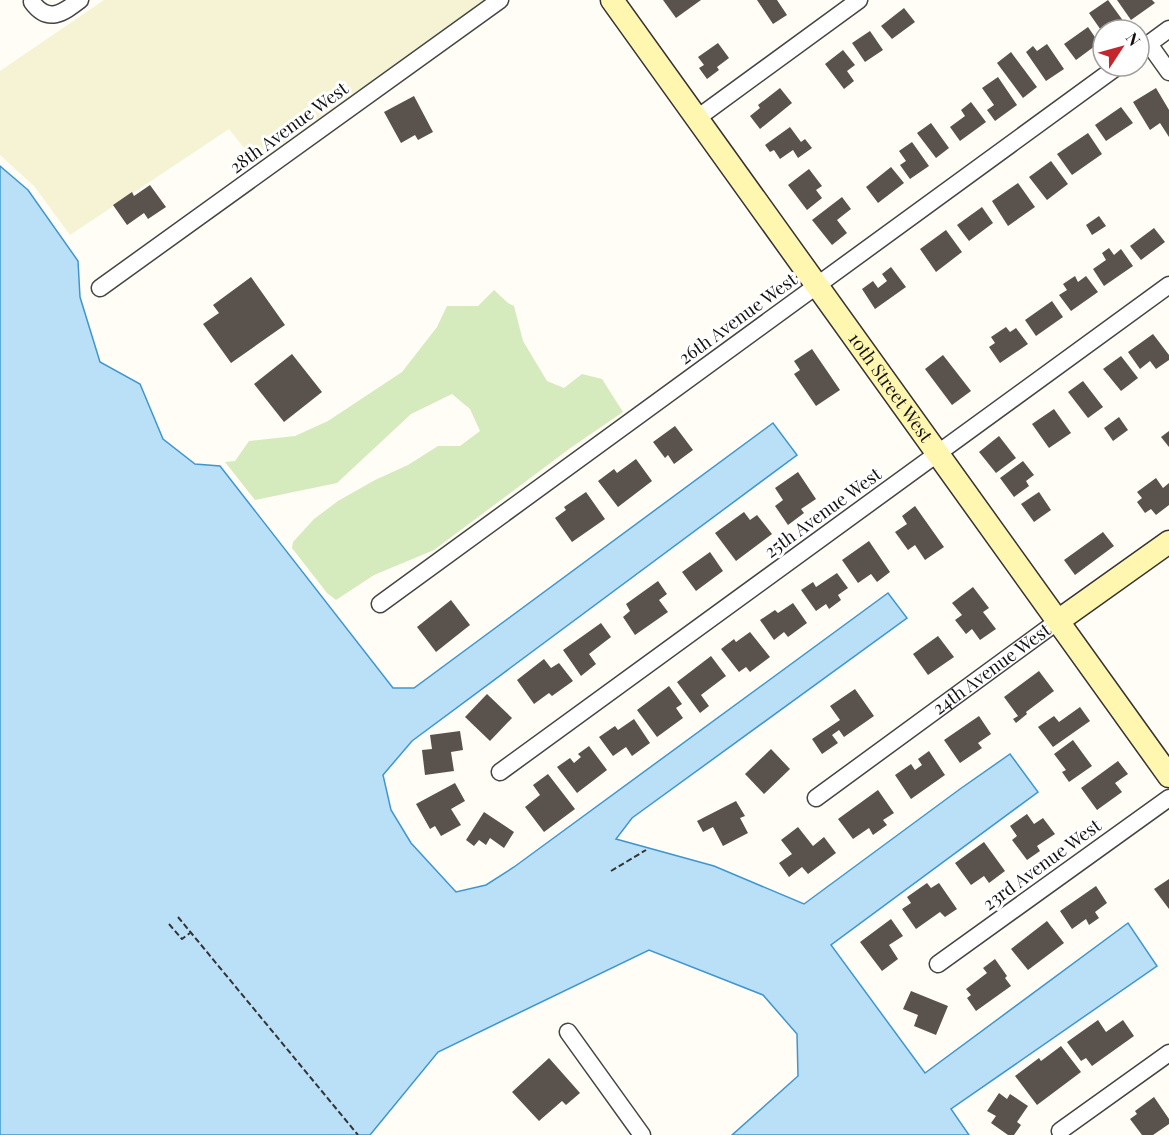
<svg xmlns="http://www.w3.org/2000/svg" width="1169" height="1135" font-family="'Playfair Display',serif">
<rect width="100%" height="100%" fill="#fffdf5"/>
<path fill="#f6f3d4" d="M 104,0 L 488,0 L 258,166 L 229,129 L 70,235 L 34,186 L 0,155 L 0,71 Z"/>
<path fill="#d5ebbd" d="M 494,290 L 508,303 L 514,306 L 523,341 L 547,381 L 564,388 L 582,374 L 602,379 L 623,412 L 569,449 L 434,550 L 374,575 L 336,600 L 327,593 L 292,548 L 293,542 L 314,519 L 338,501 L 375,480 L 408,465 L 438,446 L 460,446 L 480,431 L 470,409 L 452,394 L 411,414 L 337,483 L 255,500 L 225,462 L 235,461 L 249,441 L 295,436 L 328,421 L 402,372 L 437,327 L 447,306 L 478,306 Z"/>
<path fill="#b9e0f7" stroke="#3f96cf" stroke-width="1.5" d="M 0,166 L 28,190 L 78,261 L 80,297 L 100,362 L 140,384 L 163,439 L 195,464 L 220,466 L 393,688 L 414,688 L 773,423 L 797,455 L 412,741 L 383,775 L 391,810 L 411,843 L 456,892 L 486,885 L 514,867 L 888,593 L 907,618 L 632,818 L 616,839 L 714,866 L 804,904 L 960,789 L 1010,754 L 1038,792 L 831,945 L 925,1073 L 1128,923 L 1157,966 L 951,1109 L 969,1135 L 732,1135 L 798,1076 L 797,1034 L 763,995 L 649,950 L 438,1052 L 370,1135 L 0,1135 Z"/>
<g fill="#5a524d">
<path d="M 663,0 L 701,0 L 676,18 Z"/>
<path d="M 757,0 L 777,0 L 787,15 L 773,24 Z"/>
<path d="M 1108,0 L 1124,22 L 1113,30 L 1103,30 L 1103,33 L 1089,13 Z"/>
<path d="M 1117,0 L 1152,0 L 1155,3 L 1131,20 Z"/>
<path d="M 904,8 L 915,22 L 892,39 L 881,26 Z"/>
<path d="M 1088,27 L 1099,43 L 1076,60 L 1064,44 Z"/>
<path d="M 870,31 L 883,50 L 865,62 L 852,43 Z"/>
<path d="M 718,43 L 729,58 L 717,67 L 719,70 L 707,79 L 699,68 L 704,65 L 698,57 Z"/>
<path d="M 1047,44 L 1064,69 L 1046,81 L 1026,52 L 1033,46 L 1037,51 Z"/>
<path d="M 843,50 L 855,65 L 847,71 L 854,81 L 844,89 L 825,64 Z"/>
<path d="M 1011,52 L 1037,87 L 1023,98 L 997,63 Z"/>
<path d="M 998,77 L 1017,105 L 995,121 L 987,110 L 994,105 L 982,88 Z"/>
<path d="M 780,88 L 792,103 L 760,129 L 750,116 L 760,108 L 758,105 Z"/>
<path d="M 1156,88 L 1169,110 L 1169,137 L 1160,123 L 1150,130 L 1133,102 Z"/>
<path d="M 414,96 L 433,132 L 418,140 L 415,135 L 401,143 L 384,112 Z"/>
<path d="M 971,102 L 986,122 L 960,141 L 950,127 L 965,116 L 961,110 Z"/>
<path d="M 1121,107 L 1133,123 L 1106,141 L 1095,125 Z"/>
<path d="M 931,123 L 949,148 L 936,158 L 917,133 Z"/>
<path d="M 790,127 L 801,142 L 805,139 L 812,148 L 798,158 L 793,150 L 780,159 L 774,150 L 770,152 L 765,145 Z"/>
<path d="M 1088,133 L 1102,154 L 1072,175 L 1057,154 Z"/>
<path d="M 912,142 L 929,166 L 910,179 L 900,165 L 906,161 L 899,151 Z"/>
<path d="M 1051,161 L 1068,184 L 1047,200 L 1029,177 Z"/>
<path d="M 891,167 L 904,183 L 878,203 L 866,187 Z"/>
<path d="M 809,169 L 822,186 L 816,190 L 822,198 L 807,210 L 788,185 Z"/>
<path d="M 1018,183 L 1035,207 L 1008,226 L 992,201 Z"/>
<path d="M 150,185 L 166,207 L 148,219 L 144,213 L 127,225 L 113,205 L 132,192 L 134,196 Z"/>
<path d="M 842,197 L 851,209 L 837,220 L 847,233 L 832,245 L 812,220 Z"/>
<path d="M 982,207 L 993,223 L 969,241 L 957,225 Z"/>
<path d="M 1099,216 L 1106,226 L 1092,235 L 1086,225 Z"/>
<path d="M 1154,228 L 1165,242 L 1141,260 L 1130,246 Z"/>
<path d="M 946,230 L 962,252 L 936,272 L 920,249 Z"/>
<path d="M 1109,248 L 1114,255 L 1121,249 L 1133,266 L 1104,286 L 1093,269 L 1106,260 L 1102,253 Z"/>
<path d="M 891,267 L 906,287 L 875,309 L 862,289 L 873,281 L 878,288 L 887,281 L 882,274 Z"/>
<path d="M 1075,276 L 1078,282 L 1086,276 L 1098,292 L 1071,311 L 1059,295 L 1067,290 L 1063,284 Z"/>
<path d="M 251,277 L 285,325 L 231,363 L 203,324 L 219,313 L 213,305 Z"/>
<path d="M 1052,301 L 1063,317 L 1036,336 L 1025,320 Z"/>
<path d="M 1006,327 L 1010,332 L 1016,328 L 1028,344 L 1000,363 L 989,347 L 995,343 L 991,337 Z"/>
<path d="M 1153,334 L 1169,355 L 1169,360 L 1156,369 L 1150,361 L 1140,369 L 1128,352 Z"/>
<path d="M 812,349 L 840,390 L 816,406 L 794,374 L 800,370 L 794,361 Z"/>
<path d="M 292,354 L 322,392 L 284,422 L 254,384 Z"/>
<path d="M 943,355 L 971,391 L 952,405 L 925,369 Z"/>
<path d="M 1121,356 L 1138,378 L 1121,391 L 1103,369 Z"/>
<path d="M 1083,381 L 1103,407 L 1088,418 L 1068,392 Z"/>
<path d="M 1054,409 L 1071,433 L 1049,448 L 1032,424 Z"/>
<path d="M 1119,417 L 1128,430 L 1113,441 L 1104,428 Z"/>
<path d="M 675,426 L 693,450 L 674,464 L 668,455 L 665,458 L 653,442 Z"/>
<path d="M 1169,431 L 1169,447 L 1161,437 Z"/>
<path d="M 999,436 L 1016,458 L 996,473 L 979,452 Z"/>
<path d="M 636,459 L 652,481 L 618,507 L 598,481 L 614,469 L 617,473 Z"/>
<path d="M 1023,461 L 1034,475 L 1026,481 L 1029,486 L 1014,497 L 1000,478 Z"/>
<path d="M 798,472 L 816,499 L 801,509 L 804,513 L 788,525 L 775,506 L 783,500 L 775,488 Z"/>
<path d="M 1156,478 L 1163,488 L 1169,483 L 1169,505 L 1156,515 L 1151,509 L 1145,513 L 1137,502 L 1142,498 L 1137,492 Z"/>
<path d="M 586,492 L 605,519 L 572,542 L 555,518 L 566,510 L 564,507 Z"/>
<path d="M 1039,492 L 1051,510 L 1034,522 L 1021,504 Z"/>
<path d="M 915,506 L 944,547 L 925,560 L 915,545 L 908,550 L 895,532 L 907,524 L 902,516 Z"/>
<path d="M 744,512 L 750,520 L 757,515 L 772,534 L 736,561 L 715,533 Z"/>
<path d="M 1103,532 L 1114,546 L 1075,575 L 1064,560 Z"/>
<path d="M 869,541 L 890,572 L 877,582 L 871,574 L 858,583 L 842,560 Z"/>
<path d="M 710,552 L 723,571 L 696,591 L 682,572 Z"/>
<path d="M 837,573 L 848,588 L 838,595 L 841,600 L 829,609 L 826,604 L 816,611 L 801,590 L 813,582 L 816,587 Z"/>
<path d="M 658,581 L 667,594 L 659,600 L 668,612 L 635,635 L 623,617 L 630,611 L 626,604 Z"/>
<path d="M 973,587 L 989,608 L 983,612 L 996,629 L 980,640 L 972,629 L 966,634 L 955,620 L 962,615 L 952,603 Z"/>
<path d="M 451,600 L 470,625 L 436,652 L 417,627 Z"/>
<path d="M 793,603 L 807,623 L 788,637 L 784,632 L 774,640 L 760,620 L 775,610 L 778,613 Z"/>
<path d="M 601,623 L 611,637 L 589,654 L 596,664 L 581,676 L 563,650 Z"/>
<path d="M 750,632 L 770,657 L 750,672 L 746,667 L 739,672 L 721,649 L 734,639 L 736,642 Z"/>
<path d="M 938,636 L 954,657 L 928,675 L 913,654 Z"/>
<path d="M 711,656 L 726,676 L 701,695 L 709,706 L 700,713 L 677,682 Z"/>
<path d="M 544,659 L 551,668 L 559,663 L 573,681 L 552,696 L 549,693 L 534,704 L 517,680 Z"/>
<path d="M 1039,671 L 1054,691 L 1026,712 L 1027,714 L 1016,723 L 1013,719 L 1018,716 L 1004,697 Z"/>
<path d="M 669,686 L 682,704 L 676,708 L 683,718 L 657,737 L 637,710 Z"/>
<path d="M 855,689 L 874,716 L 844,737 L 839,730 L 832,735 L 838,743 L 822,754 L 812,739 L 840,720 L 830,706 Z"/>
<path d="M 487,694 L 512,718 L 490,741 L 465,717 Z"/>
<path d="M 1080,707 L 1090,721 L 1053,747 L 1038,727 L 1054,716 L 1059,722 Z"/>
<path d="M 979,716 L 991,734 L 978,743 L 982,748 L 960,763 L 944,740 Z"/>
<path d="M 634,719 L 650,743 L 632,756 L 626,747 L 613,756 L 599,737 L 615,726 L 618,730 Z"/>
<path d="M 460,731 L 463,750 L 451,752 L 454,771 L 425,775 L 422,750 L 432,749 L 430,735 Z"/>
<path d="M 1073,740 L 1092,766 L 1069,782 L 1062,772 L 1066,770 L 1054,754 Z"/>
<path d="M 589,746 L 607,770 L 577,793 L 557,767 L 570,758 L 574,763 L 581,757 L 578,754 Z"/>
<path d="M 771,749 L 790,769 L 764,794 L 745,774 Z"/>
<path d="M 929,751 L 945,775 L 911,799 L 895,775 L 911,764 L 915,770 L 922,765 L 918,759 Z"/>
<path d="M 1118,761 L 1128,774 L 1115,783 L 1122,792 L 1097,810 L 1081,788 Z"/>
<path d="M 548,774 L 575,809 L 544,832 L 525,807 L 540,795 L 533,785 Z"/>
<path d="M 455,783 L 465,801 L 451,809 L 461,825 L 441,836 L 435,826 L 430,829 L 416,804 Z"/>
<path d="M 878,790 L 894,813 L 883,820 L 887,825 L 873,835 L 869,828 L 853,839 L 838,819 Z"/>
<path d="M 736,801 L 745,816 L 740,818 L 748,833 L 723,846 L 713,827 L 703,832 L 697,821 Z"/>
<path d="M 484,812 L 514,832 L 504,848 L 490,838 L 486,845 L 479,840 L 474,846 L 466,840 Z"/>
<path d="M 1027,814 L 1034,824 L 1043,818 L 1055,834 L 1037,846 L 1040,851 L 1027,860 L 1012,840 L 1017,836 L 1010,826 Z"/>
<path d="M 798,827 L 813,846 L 824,837 L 836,853 L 808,874 L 802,867 L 789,877 L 779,863 L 792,854 L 781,840 Z"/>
<path d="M 984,842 L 1005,871 L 989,883 L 984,876 L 971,885 L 955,863 Z"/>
<path d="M 1169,879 L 1169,909 L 1154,889 Z"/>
<path d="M 927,883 L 931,888 L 939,883 L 957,909 L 945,917 L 940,912 L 916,929 L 902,909 L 911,903 L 907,897 Z"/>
<path d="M 1096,886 L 1107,903 L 1095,912 L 1099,918 L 1089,925 L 1086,919 L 1072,929 L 1060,911 Z"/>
<path d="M 891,919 L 903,936 L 889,945 L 898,959 L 882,971 L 860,942 Z"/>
<path d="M 1047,921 L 1064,943 L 1028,970 L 1011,949 Z"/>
<path d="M 995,959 L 1007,976 L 1005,978 L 1011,986 L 976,1011 L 967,998 L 971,995 L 966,989 L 987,973 L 983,968 Z"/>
<path d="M 911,991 L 948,1006 L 936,1035 L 914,1026 L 918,1015 L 903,1009 Z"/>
<path d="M 1098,1020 L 1106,1032 L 1123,1020 L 1134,1036 L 1092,1066 L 1086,1058 L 1081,1061 L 1067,1042 Z"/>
<path d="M 1061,1046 L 1081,1072 L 1037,1105 L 1015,1076 L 1039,1058 L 1041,1061 Z"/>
<path d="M 549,1058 L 580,1093 L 566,1105 L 562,1101 L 539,1121 L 512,1092 Z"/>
<path d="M 999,1093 L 1007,1099 L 1010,1094 L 1028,1106 L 1017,1122 L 1021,1125 L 1014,1135 L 1008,1135 L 991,1123 L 996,1116 L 987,1111 Z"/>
<path d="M 1154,1097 L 1169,1119 L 1169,1124 L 1153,1135 L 1142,1135 L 1130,1119 L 1137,1114 L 1135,1111 Z"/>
</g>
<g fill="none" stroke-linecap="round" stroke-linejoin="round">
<g stroke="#444" stroke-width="19">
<g id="street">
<path d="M 32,2 C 48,24 63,13 80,0"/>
<path d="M 1149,44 L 1169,72"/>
<path d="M 1139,51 L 1169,29"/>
<path d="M 696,119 L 859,0"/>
<path d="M 100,288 L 500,0"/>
<path d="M 380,604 L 1118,66"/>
<path d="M 500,772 L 1169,285"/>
<path id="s1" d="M 816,798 L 1058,621"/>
<path d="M 938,964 L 1169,798"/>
<path d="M 568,1032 L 642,1135"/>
<path d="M 1060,1131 L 1169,1053"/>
</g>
</g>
<g stroke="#333" stroke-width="25">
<g id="secondary">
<path id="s2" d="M 612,0 L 1169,776"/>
<path d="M 1058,621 L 1169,542"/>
</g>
</g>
<g stroke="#333" stroke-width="2" stroke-dasharray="6 3" stroke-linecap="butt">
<path d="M 611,871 L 646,850"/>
<path d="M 178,917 L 358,1135"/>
<path d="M 169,924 L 182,939 L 190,933"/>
</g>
<use href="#street" stroke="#fff" stroke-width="16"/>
<use href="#secondary" stroke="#fff6b0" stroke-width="22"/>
</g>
<g text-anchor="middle" stroke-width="6" stroke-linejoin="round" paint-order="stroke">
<g font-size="18" fill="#111" stroke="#fff">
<text transform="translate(289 128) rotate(-36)" y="6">28th Avenue West</text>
<text transform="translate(738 319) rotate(-36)" y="6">26th Avenue West</text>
<text dy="6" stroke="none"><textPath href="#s2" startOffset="477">10th Street West</textPath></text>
<text transform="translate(823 513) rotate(-36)" y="6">25th Avenue West</text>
<text dy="6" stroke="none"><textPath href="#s1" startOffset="218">24th Avenue West</textPath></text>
<text transform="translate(1042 865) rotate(-36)" y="6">23rd Avenue West</text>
</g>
</g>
<g transform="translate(1121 48) rotate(54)"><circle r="28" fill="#ffffff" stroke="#a0a0a0" stroke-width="1.5"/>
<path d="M0-4.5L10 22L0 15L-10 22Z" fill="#c4262e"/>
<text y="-9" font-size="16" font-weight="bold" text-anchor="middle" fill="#111111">N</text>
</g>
</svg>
